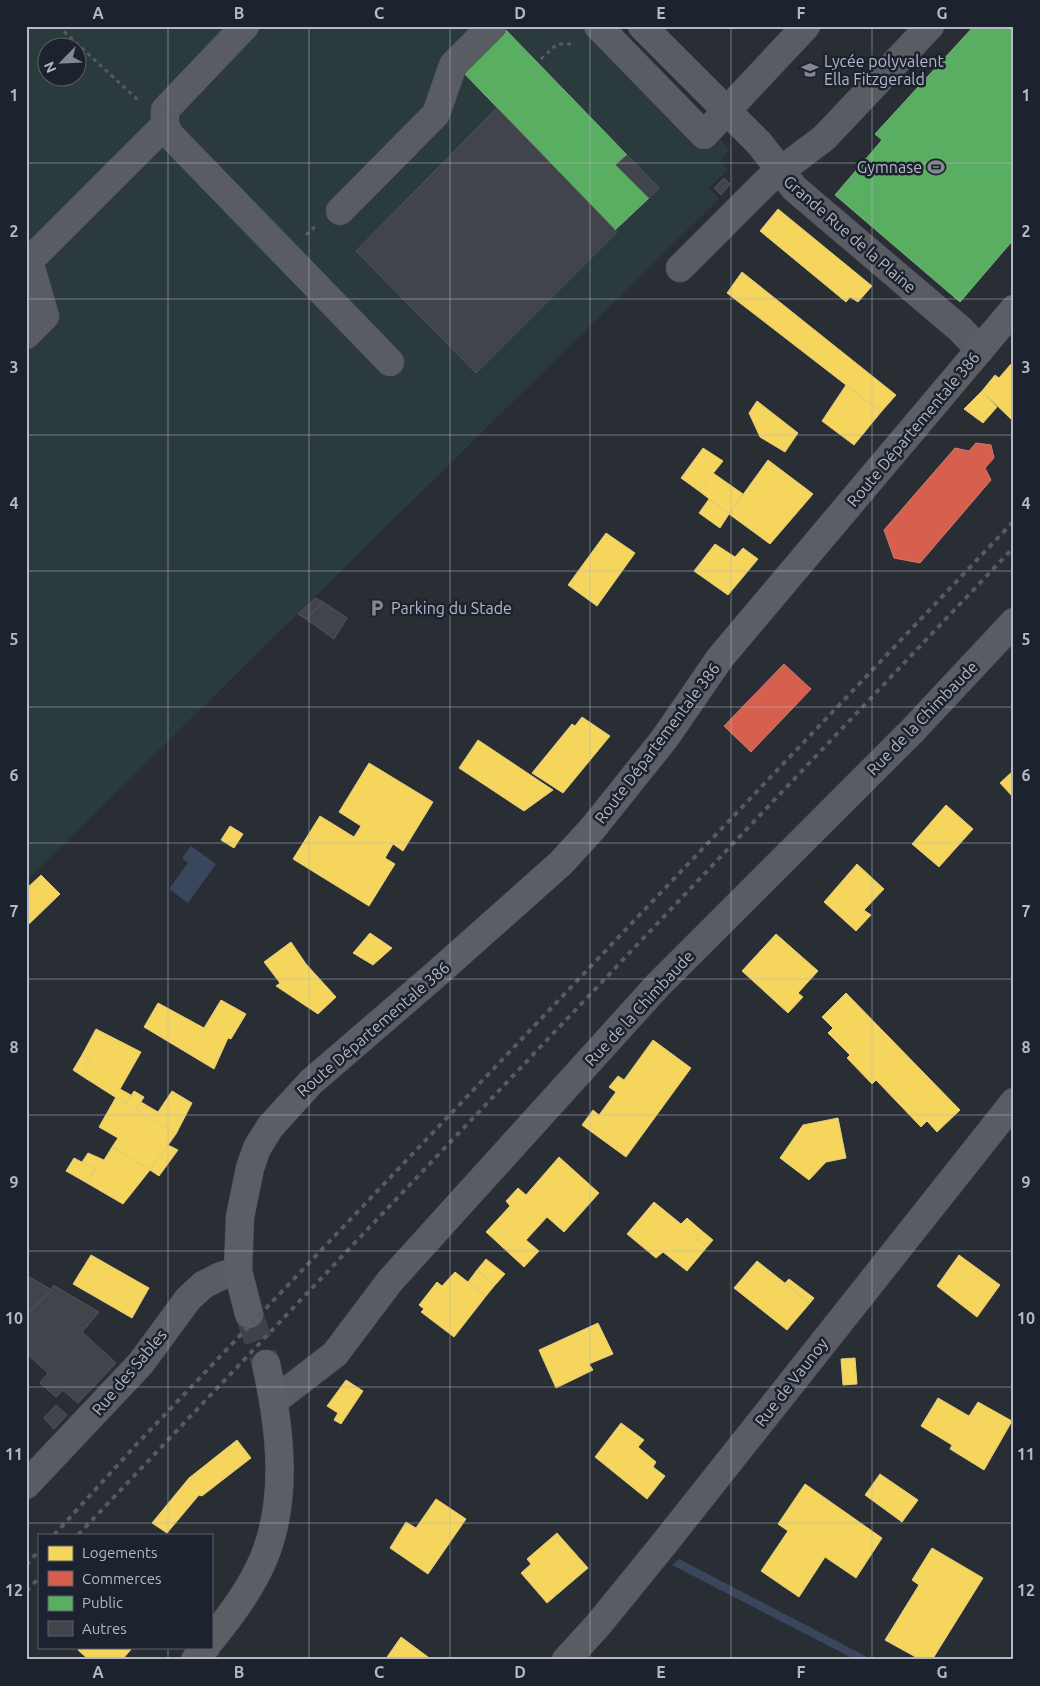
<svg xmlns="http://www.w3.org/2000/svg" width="1040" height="1686" font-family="Ubuntu,sans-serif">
<rect width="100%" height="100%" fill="#292d34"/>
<path fill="#2b3a3c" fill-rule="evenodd" d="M 26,26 L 618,26 L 730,150 L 720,162 L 728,170 L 709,188 L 719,199 L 26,881 ZM 48,48 L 78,48 L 78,78 L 48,78 Z"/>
<g fill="#3a465c">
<path d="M 191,846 L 216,864 L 188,903 L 169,889 L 188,863 L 182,858 Z"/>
<path d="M 679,1559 L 873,1660 L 856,1660 L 672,1565 Z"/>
</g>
<g fill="#f6d55c" stroke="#e2cd7c">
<path d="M 778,209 L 872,286 L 858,302 L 850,297 L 846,302 L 760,231 Z"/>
<path d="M 742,272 L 896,395 L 881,412 L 727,293 Z"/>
<path d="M 1011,364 L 1014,366 L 1014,422 L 982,391 L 995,375 L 999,378 Z"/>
<path d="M 846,385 L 881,412 L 854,445 L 822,421 Z"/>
<path d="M 982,391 L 997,407 L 983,423 L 964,409 Z"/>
<path d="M 757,401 L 798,433 L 785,452 L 760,437 L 749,413 Z"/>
<path d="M 703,448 L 723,461 L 699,491 L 681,478 Z"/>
<path d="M 768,460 L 813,494 L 770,544 L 729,514 Z"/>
<path d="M 713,473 L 743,494 L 729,514 L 699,491 Z"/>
<path d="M 709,499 L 729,514 L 720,528 L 699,513 Z"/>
<path d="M 606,533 L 635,553 L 597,606 L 568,585 Z"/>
<path d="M 715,544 L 735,557 L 743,548 L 758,559 L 728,595 L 694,571 Z"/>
<path d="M 582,717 L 610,736 L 563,793 L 532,773 L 572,724 L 575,726 Z"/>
<path d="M 478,740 L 553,790 L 524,811 L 459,768 Z"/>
<path d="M 369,763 L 433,802 L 403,851 L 393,844 L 385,858 L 395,864 L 369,906 L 293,859 L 320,816 L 354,837 L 361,826 L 339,812 Z"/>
<path d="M 1014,770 L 1014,798 L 1000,783 Z"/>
<path d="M 946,805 L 973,829 L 939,867 L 912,844 Z"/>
<path d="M 230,826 L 243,834 L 234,848 L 221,840 Z"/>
<path d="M 857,864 L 884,889 L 864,910 L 871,915 L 856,931 L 824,902 Z"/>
<path d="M 41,875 L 60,894 L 26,927 L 26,889 Z"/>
<path d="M 370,933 L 392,948 L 373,965 L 353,953 Z"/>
<path d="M 776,934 L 818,971 L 798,993 L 803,997 L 788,1013 L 742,971 Z"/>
<path d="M 291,942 L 306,964 L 336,997 L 318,1014 L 276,986 L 280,983 L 264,962 Z"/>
<path d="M 846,993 L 960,1110 L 937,1132 L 927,1121 L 921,1127 L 876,1080 L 872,1084 L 847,1058 L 850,1055 L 828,1033 L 833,1028 L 822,1017 Z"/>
<path d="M 221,1000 L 246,1014 L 231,1039 L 228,1038 L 214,1069 L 144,1027 L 158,1003 L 204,1028 Z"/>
<path d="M 96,1029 L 141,1052 L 120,1089 L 131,1095 L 126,1104 L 82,1076 L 91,1060 L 82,1055 Z"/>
<path d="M 653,1040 L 691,1068 L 626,1157 L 582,1125 L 593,1110 L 599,1115 L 616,1092 L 609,1087 L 618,1076 L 624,1080 Z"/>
<path d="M 82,1055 L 91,1060 L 82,1076 L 73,1070 Z"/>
<path d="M 134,1091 L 144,1097 L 136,1110 L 126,1104 Z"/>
<path d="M 172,1091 L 192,1103 L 176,1134 L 136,1110 L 141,1102 L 158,1112 Z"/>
<path d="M 116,1097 L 176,1134 L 150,1170 L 112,1147 L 118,1138 L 99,1127 Z"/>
<path d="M 838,1118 L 846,1158 L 826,1162 L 809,1180 L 780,1158 L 803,1125 Z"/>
<path d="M 168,1145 L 178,1150 L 159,1176 L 150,1170 Z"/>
<path d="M 112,1147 L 150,1170 L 123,1204 L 87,1183 L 95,1169 L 82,1162 L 88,1153 L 104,1160 Z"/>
<path d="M 559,1157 L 599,1193 L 564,1232 L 547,1217 L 526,1240 L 539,1251 L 524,1267 L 486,1232 L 510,1206 L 506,1201 L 518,1188 L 526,1195 Z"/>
<path d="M 74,1158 L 95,1169 L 87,1183 L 66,1171 Z"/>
<path d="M 654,1202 L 681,1224 L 687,1218 L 702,1231 L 695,1237 L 707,1247 L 687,1271 L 663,1252 L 656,1258 L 627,1234 Z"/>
<path d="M 702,1231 L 713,1240 L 707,1247 L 695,1237 Z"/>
<path d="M 91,1255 L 149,1288 L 132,1318 L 73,1284 Z"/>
<path d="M 959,1255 L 1000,1285 L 977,1317 L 937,1286 Z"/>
<path d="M 486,1259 L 505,1274 L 495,1285 L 477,1270 Z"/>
<path d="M 757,1261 L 810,1303 L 787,1330 L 734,1288 Z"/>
<path d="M 477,1270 L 495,1285 L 486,1296 L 468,1282 Z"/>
<path d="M 455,1272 L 486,1296 L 454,1337 L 421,1312 L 424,1309 L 419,1305 L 437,1282 L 442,1286 Z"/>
<path d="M 789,1279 L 814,1298 L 810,1303 L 785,1283 Z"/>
<path d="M 598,1323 L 613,1354 L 589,1364 L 593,1370 L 556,1388 L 539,1350 Z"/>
<path d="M 855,1358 L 857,1384 L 843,1385 L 841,1359 Z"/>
<path d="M 346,1380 L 363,1391 L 341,1424 L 334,1420 L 338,1413 L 327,1406 Z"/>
<path d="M 938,1398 L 969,1416 L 978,1402 L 1012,1421 L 984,1470 L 950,1449 L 952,1445 L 921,1426 Z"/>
<path d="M 621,1423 L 644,1440 L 638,1447 L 656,1462 L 653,1467 L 665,1476 L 647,1499 L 595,1457 Z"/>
<path d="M 237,1440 L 251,1458 L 202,1496 L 199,1495 L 167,1533 L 152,1523 L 189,1478 Z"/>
<path d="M 880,1474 L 918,1500 L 902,1522 L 865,1495 Z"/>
<path d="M 805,1484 L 882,1538 L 856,1578 L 825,1557 L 799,1597 L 761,1571 L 788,1531 L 778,1524 Z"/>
<path d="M 436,1499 L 466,1519 L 428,1574 L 390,1548 L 406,1522 L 416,1528 Z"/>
<path d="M 557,1533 L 588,1568 L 547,1603 L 521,1573 L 531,1564 L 527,1559 Z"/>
<path d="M 932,1548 L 983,1578 L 932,1660 L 921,1660 L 885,1640 L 919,1585 L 912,1580 Z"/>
<path d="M 401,1637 L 428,1657 L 426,1660 L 385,1660 Z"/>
<path d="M 80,1647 L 133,1647 L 122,1660 L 89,1660 L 78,1650 Z"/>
</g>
<g fill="#d6604d" stroke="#cc7b71">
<path d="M 976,443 L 991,445 L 994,458 L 985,468 L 991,480 L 920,563 L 894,558 L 884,530 L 955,448 L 969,451 Z"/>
<path d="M 784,664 L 811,689 L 751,752 L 724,726 Z"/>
</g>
<g fill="#5aae61" stroke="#75b17f">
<path d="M 974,26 L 1014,26 L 1014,239 L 960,302 L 835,195 L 882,140 L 875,134 Z"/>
<path d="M 503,27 L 627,155 L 616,165 L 649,198 L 615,230 L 461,70 Z"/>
</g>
<g fill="#41454b" stroke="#51555b">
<path d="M 497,108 L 617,232 L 476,373 L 356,251 Z"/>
<path d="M 627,155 L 659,188 L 649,198 L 616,165 Z"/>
<path d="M 724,178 L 730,184 L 721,195 L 714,188 Z"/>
<path d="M 315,598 L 323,602 L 306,619 L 298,614 Z"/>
<path d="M 323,602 L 347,618 L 334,639 L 306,619 Z"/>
<path d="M 26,1275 L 52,1290 L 26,1315 Z"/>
<path d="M 53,1285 L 99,1312 L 82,1332 L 116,1363 L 78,1403 L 63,1390 L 56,1397 L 40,1383 L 48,1373 L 26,1353 L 26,1315 L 52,1290 Z"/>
<path d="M 56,1405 L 67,1415 L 54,1429 L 44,1418 Z"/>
</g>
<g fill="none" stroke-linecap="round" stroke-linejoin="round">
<path stroke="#3e424a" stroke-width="28" stroke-dasharray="28 14" stroke-linecap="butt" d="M 249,1314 L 266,1364"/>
<g stroke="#45484d" stroke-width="29">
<g id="minor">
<path d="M 245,26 L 165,110 L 165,125 L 170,135 L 390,362"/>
<path d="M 598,26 L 704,135 L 806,26"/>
<path d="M 642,26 L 759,143 L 794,188 L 960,329 L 980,350"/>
<path d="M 340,211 L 436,114 L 453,65 L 492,26"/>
<path d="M 680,268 L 767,181 L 824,138 L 930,26"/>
<path d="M 26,335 L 45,316 L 29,261 L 165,125"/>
<path d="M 274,1401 L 335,1354 L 390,1281 L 658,985 L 912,731 L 1014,622"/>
<path d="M 26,1485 L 141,1363 L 188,1299 L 203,1285 L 221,1276 L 238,1271"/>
<path d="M 566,1660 L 598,1625 L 663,1545 L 1014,1102"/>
</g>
</g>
<g stroke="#474a51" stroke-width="29">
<g id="major">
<path d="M 249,1314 L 238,1271 L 240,1217 L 250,1168 L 257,1148 L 270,1127 L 311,1082 L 434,976 L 561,863 L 593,828 L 665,738 L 720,658 L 1014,309"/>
<path d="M 211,1640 C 231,1615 250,1590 263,1560 C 289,1499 280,1427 266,1364"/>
<path d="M 195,1660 L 206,1647"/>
</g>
</g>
<g stroke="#575b60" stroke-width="3" stroke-dasharray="4 4" stroke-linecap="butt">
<path d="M 58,26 L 138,100"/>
<path d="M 541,59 L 557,44 L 575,44"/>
<path d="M 306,235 L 316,226"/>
</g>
<use href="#minor" stroke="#595c62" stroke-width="28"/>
<use href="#major" stroke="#5b5e64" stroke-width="28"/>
<g stroke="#575b60" stroke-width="4" stroke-dasharray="5 5" stroke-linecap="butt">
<path d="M 54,1535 L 135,1446 L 1014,521"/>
<path d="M 78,1535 L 1014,547"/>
<path d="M 26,1565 L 39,1551"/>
<path d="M 26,1591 L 39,1578"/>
</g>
</g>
<path fill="none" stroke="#b3b9c5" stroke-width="1" stroke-opacity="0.55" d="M 168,26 L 168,1535M 309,26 L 309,1660M 450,26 L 450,1660M 590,26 L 590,1660M 731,26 L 731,1660M 872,26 L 872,1660M 26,163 L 1014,163M 26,299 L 1014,299M 26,435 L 1014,435M 26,571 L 1014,571M 26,707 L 1014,707M 26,843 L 1014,843M 26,979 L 1014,979M 26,1115 L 1014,1115M 26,1251 L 1014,1251M 26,1387 L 1014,1387M 26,1523 L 1014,1523M 168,1647 L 168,1660"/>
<defs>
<g id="school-bare" transform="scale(1.35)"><path d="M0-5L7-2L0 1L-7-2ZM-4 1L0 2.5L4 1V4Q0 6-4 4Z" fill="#838892" stroke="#1d232e" stroke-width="2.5" paint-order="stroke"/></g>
<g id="stadium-bare" transform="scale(1.35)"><path d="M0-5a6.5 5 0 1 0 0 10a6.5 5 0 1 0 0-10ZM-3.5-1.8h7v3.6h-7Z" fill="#838892" stroke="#1d232e" stroke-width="2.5" paint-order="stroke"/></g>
<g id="parking-bare" transform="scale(1.35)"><path d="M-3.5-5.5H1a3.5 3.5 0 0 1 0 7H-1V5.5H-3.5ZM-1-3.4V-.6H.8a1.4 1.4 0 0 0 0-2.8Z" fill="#838892" stroke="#1d232e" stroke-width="2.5" paint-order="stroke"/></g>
</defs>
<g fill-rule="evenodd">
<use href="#school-bare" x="810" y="70"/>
<use href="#stadium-bare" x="936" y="167"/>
<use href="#parking-bare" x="377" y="608"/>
</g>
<g text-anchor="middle" stroke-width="5" stroke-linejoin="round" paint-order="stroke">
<g font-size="16" fill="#b3b9c5" stroke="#1d232e" text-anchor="start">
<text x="824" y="67">Lycée polyvalent<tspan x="824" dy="18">Ella Fitzgerald</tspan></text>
<text x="922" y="173" text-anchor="end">Gymnase</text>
<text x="391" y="614">Parking du Stade</text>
</g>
<g font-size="16" fill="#b3b9c5" stroke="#1d232e">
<text transform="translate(850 234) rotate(41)" y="6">Grande Rue de la Plaine</text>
<text transform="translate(913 429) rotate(-50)" y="6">Route Départementale 386</text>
<text transform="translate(922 718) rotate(-46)" y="6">Rue de la Chimbaude</text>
<text transform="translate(657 743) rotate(-53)" y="6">Route Départementale 386</text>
<text transform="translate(639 1008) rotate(-47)" y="6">Rue de la Chimbaude</text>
<text transform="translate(373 1029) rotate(-41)" y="6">Route Départementale 386</text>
<text transform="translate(129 1372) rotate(-50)" y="6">Rue des Sables</text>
<text transform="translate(791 1382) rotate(-52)" y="6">Rue de Vaunoy</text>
</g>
</g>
<rect width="1040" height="1686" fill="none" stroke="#1d232e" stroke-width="55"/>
<rect x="38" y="1534" width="175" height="115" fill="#1d232e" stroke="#595f6a"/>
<rect x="48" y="1546" width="25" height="15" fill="#f6d55c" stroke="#595f6a"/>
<text x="82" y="1558" font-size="15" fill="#b3b9c5">Logements</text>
<rect x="48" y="1571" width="25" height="15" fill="#d6604d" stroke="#595f6a"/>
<text x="82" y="1584" font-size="15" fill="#b3b9c5">Commerces</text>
<rect x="48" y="1596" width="25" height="15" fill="#5aae61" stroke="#595f6a"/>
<text x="82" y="1608" font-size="15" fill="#b3b9c5">Public</text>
<rect x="48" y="1621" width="25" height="15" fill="#41454b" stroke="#595f6a"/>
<text x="82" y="1634" font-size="15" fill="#b3b9c5">Autres</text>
<g transform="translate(62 62) rotate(246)"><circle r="24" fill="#1d232e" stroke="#595f6a"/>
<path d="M0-4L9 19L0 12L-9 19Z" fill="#838892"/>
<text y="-8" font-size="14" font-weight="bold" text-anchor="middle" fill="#b3b9c5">N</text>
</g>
<rect x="28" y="28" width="984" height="1630" fill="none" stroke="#b3b9c5" stroke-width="2"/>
<g font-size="16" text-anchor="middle" font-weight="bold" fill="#b3b9c5">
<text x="98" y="19">A</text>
<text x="239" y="19">B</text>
<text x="379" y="19">C</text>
<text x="520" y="19">D</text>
<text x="661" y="19">E</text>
<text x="801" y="19">F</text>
<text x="942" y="19">G</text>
<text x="14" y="101">1</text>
<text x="1026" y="101">1</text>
<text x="14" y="237">2</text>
<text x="1026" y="237">2</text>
<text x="14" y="373">3</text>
<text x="1026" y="373">3</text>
<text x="14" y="509">4</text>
<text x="1026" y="509">4</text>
<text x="14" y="645">5</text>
<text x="1026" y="645">5</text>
<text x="14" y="781">6</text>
<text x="1026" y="781">6</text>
<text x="14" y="917">7</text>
<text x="1026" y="917">7</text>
<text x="14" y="1053">8</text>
<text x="1026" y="1053">8</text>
<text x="14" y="1188">9</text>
<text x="1026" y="1188">9</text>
<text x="14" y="1324">10</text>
<text x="1026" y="1324">10</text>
<text x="14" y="1460">11</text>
<text x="1026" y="1460">11</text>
<text x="14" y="1596">12</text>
<text x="1026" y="1596">12</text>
<text x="98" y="1678">A</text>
<text x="239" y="1678">B</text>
<text x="379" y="1678">C</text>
<text x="520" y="1678">D</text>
<text x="661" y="1678">E</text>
<text x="801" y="1678">F</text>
<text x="942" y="1678">G</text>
</g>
</svg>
